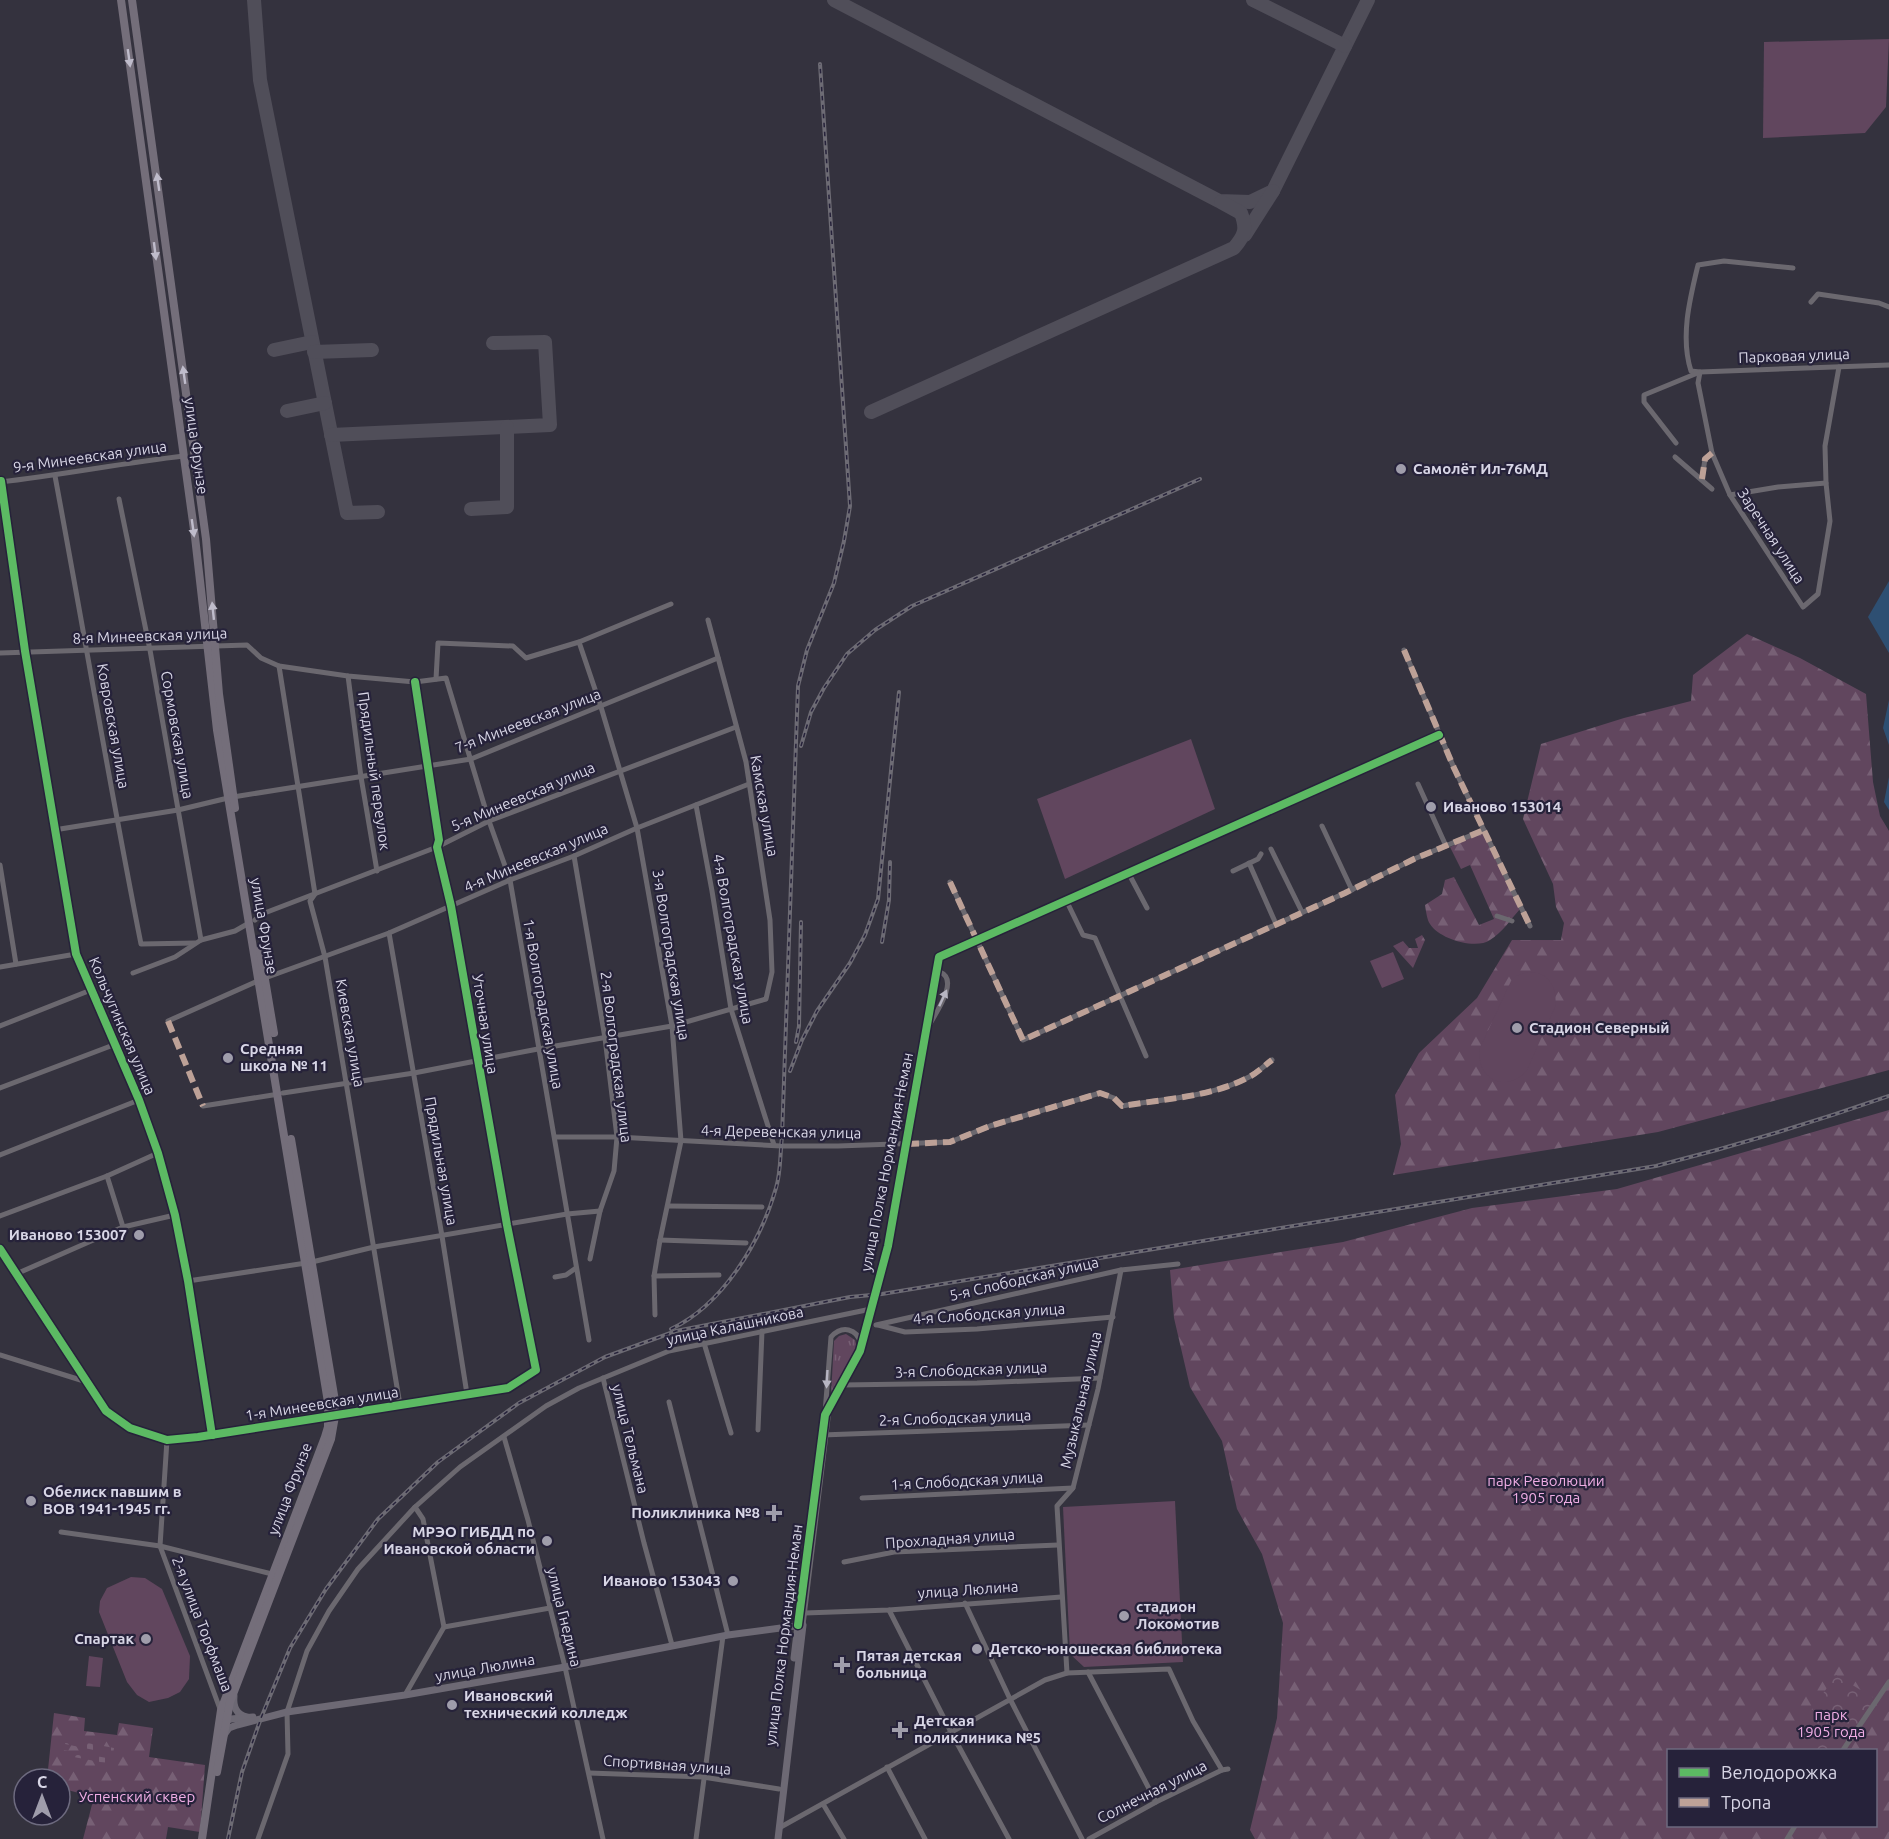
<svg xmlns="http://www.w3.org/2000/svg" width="1889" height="1839" font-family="Ubuntu,sans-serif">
<defs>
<pattern id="grass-tufts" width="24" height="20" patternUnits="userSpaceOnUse" patternTransform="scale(1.5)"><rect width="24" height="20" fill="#61465e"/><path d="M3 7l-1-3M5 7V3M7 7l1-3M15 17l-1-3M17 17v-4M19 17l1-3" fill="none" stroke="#776075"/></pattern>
<pattern id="forest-firs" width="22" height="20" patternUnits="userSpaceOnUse" patternTransform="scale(1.5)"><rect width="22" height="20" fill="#61465e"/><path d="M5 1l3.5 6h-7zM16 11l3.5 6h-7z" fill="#776075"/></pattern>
<pattern id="cemetery-stones" width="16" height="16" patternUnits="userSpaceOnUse" patternTransform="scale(1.5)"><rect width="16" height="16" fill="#61465e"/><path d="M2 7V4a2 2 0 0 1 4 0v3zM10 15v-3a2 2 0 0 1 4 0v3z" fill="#776075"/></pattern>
<pattern id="park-crowns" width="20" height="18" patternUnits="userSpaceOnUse" patternTransform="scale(1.5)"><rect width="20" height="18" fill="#61465e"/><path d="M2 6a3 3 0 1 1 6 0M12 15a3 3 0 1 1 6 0" fill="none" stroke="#776075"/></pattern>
</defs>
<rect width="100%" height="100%" fill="#34323e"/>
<path fill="url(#grass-tufts)" d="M 846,1334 L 855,1340 L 857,1347 L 831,1395 L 834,1341 L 839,1336 Z"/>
<g fill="url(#forest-firs)" fill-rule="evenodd">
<path d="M 1747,634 L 1800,658 L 1866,694 L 1873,782 L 1880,816 L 1889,831 L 1889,1070 L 1658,1132 L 1393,1175 L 1401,1144 L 1395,1095 L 1419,1053 L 1477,998 L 1512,940 L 1561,940 L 1564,923 L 1556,907 L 1553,884 L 1523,819 L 1541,744 L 1624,718 L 1691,701 L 1693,675 Z"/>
<path d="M 1483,832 L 1520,909 C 1511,919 1502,933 1490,940 C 1476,950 1439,939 1430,924 C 1427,920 1426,911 1425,905 L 1442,894 L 1445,880 L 1454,877 L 1479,925 L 1494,919 L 1470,865 L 1461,869 L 1450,847 Z"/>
<path d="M 1422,935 L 1425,940 L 1413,968 L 1393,946 L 1403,941 L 1409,948 L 1418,948 L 1415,939 Z"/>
<path d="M 1889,1110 L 1889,1839 L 1255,1839 L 1250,1830 L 1277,1718 L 1283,1623 L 1262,1554 L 1237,1509 L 1222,1441 L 1190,1387 L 1174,1318 L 1170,1270 L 1343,1242 L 1472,1208 L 1617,1189 ZM 1668,1750 L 1876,1750 L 1876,1826 L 1668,1826 Z"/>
<path d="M 54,1713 L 85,1718 L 84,1731 L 117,1735 L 119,1723 L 153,1728 L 149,1757 L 205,1765 L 200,1832 L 168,1827 L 166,1839 L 83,1839 L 94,1797 L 60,1788 L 60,1779 L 47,1779 Z"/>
</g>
<g fill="url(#cemetery-stones)">
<path d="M 66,1739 L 114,1748 L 113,1754 L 65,1744 Z"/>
<path d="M 64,1750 L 112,1759 L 111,1764 L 63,1755 Z"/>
</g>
<path fill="url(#park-crowns)" d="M 1836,1675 L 1877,1700 L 1843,1750 L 1818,1750 L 1792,1738 Z"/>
<g fill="#61465e">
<path d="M 1889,39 L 1886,107 L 1865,133 L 1763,138 L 1764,42 Z"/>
<path d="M 1191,739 L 1215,809 L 1065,879 L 1037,799 Z"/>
<path d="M 1393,952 L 1404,979 L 1382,988 L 1370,961 Z"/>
<path d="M 1528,972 C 1549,971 1558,989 1555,1007 L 1527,1070 C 1507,1094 1475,1080 1480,1048 L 1511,981 L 1516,976 Z"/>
<path d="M 1175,1501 L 1183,1662 L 1084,1667 L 1070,1654 L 1063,1507 Z"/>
<path d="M 131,1577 L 145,1578 L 162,1589 L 190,1656 L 189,1679 L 180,1692 L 168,1698 L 149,1702 L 137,1695 L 127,1682 L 99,1612 L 100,1601 L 107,1588 Z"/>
<path d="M 89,1656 L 103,1658 L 100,1687 L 86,1686 Z"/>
</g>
<g fill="#2e4f72">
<path d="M 1889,581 L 1889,653 L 1868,617 Z"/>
<path d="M 1889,700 L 1889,810 L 1884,802 L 1889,777 L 1889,745 L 1883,728 Z"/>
</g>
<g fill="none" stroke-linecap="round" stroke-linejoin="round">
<g stroke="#504e59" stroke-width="14">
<path d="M 254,0 L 260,80 L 347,513 L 378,512"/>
<path d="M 834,0 L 1219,201 L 1250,202 L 1273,191 L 1368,0"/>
<path d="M 1253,0 L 1345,46"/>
<path d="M 1245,235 L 1273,191"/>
<path d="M 274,350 L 312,342"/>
<path d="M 314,352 L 372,350"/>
<path d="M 287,411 L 325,403"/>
<path d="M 871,412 L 1234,248 C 1245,235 1247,229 1241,213 L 1221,202"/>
<path d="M 331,435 L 550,425 L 545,342 L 493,343"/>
<path d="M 471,509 L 507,507 L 507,427"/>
</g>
<g stroke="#6b686f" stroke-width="5">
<path d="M 1793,268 L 1724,261 L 1698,265 C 1690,298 1680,337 1691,371 L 1700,372 L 1698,383 L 1712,453 L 1730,495 L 1803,607 L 1818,594 L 1830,521 L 1826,483 L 1825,446 L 1839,367"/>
<path d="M 1811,302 L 1818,294 L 1879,303 L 1889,307"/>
<path d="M 1676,443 L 1644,402 L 1644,395 L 1700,372 L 1889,365"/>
<path d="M 1675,457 L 1712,489"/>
<path d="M 55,476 C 84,632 110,788 141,944 L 195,943"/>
<path d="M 1702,479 L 1705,459 L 1712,453"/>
<path d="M 1,481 L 25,651 L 76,954 L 139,1100 L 158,1153 L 175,1215 L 188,1281 L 212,1435"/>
<path d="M 0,482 C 62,475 122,463 184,456"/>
<path d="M 1730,495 L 1778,487 L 1826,483"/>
<path d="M 119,499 L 150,650 L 201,940"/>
<path d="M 579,642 L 601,707 L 637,828 L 672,1026 L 681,1141 L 660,1240 L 654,1276 L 655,1315"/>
<path d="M 1404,650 L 1454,768 L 1530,926"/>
<path d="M 0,653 L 247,645 L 261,658 L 279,666 L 348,676 L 415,682 L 446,678 L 489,821 L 510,880 L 589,1340"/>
<path d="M 279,666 L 315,894 L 310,901 L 325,957 L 400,1405"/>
<path d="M 348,676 L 361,777 L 377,871"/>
<path d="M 436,679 L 438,643 L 513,646 L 526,658 L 579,642 L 671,604"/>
<path d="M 1418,784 L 1446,846"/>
<path d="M 233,797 L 471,759 L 718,658"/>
<path d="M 696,805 L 712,891 L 731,1009 L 774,1145"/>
<path d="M 1322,826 L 1352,890"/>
<path d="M 54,830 L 178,810 L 228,798"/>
<path d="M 1271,849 L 1302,912"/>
<path d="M 574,856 L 605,1038 L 617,1137 L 614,1171 L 600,1211 L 590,1259"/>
<path d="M 1249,863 L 1276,924"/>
<path d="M 0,865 L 16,964"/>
<path d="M 1233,871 L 1258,859 L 1261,854"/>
<path d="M 1129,874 L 1147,908"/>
<path d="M 950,882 L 1023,1040 L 1345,893 L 1414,859 L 1484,830"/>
<path d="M 1067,902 L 1083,935 L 1095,938 L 1146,1056"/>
<path d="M 1497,916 L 1512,921"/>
<path d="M 255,920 L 262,914 L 437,847 L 489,821 L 736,727"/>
<path d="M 389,933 L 442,1236 L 467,1394"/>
<path d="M 0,967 L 76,954"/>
<path d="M 133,973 L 175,957 L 201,940 L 235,931 L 249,923"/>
<path d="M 265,978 L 389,933 L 510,880 L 574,856 L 637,828 L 749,784"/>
<path d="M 168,1021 L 260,980"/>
<path d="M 0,1026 L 91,990"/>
<path d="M 928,1027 C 935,1014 960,980 940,972 L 936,974"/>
<path d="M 0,1088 L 116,1044"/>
<path d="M 283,1093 L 414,1073 L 538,1049 L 672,1026 L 766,999 L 772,972 L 770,920 L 746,762 L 708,620"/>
<path d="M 203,1106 L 279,1094"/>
<path d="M 555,1137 L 617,1137 L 781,1146 L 838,1146 L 950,1142 L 990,1126 L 1100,1093 L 1114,1098 L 1122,1106 C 1163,1099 1212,1097 1249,1077 C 1257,1073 1264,1066 1272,1060"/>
<path d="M 0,1155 L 139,1100"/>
<path d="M 107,1176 L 123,1227"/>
<path d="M 668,1206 L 762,1207"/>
<path d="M 0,1216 L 107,1176 L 158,1153"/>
<path d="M 660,1240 L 746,1243"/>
<path d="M 0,1249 L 106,1411 L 130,1428 L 167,1440 L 198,1437 L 508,1388 L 536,1370 L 507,1225 L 451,906 L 437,847 L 439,840 L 415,682"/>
<path d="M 312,1262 L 374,1247 L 567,1214 L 600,1211"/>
<path d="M 16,1274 L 123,1227 L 175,1215"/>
<path d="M 654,1276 L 719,1275"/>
<path d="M 555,1277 L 566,1275 L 576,1268"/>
<path d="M 188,1281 L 306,1263"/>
<path d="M 876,1325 L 1121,1270 L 1178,1264"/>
<path d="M 878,1325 L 905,1332 L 977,1329 L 1113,1317"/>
<path d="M 704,1343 L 731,1433"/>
<path d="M 0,1355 L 87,1382"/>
<path d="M 603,1378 L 644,1543 L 672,1645"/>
<path d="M 842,1385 L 977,1383 L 1100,1378"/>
<path d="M 669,1402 L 728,1635"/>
<path d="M 825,1413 L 831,1337 C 842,1325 857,1328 861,1344"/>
<path d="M 758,1430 L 762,1331"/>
<path d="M 822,1435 L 1089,1425"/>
<path d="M 504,1437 L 528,1520 L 565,1667 L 603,1839"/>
<path d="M 167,1440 L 160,1546 L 220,1709"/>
<path d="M 862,1498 L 1073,1488"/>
<path d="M 61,1532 L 160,1546 L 272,1574"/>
<path d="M 844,1562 L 894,1552 L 1058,1545"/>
<path d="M 965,1603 L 1010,1699 L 1082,1839"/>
<path d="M 889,1610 L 951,1732 L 1009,1839"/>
<path d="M 805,1613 L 889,1610 L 1061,1597"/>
<path d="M 798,1625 L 825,1415 L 860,1351 L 888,1246 L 939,957 L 1439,735"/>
<path d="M 803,1625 L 829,1410"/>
<path d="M 444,1627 L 550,1608"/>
<path d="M 1088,1672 L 1156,1802"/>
<path d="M 1067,1673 L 1057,1506 L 1073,1488 L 1098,1389 L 1121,1270"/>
<path d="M 405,1695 L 444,1627 L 423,1519 L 415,1507"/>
<path d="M 1843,1750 L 1889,1682"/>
<path d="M 887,1767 L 925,1839"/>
<path d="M 589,1773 L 703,1777 L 779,1789"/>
<path d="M 823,1804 L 844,1839"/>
<path d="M 779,1828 L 1045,1680 L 1067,1673 L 1169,1669 L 1193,1721 L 1222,1770"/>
<path d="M 258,1839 L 288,1754 L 287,1712 L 307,1651 L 329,1611 L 358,1569 L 415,1507 L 460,1467 L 546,1406 L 579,1388 L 669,1351 L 871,1309"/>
<path d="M 696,1839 L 723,1636"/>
<path d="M 1089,1839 L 1156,1802 L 1222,1770 L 1228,1769"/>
<path d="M 1787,1839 L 1795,1826"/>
</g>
<g stroke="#6d6974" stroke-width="7">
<path d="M 794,1658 L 798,1625"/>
<path d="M 234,1696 C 233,1706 236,1715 247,1717"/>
<path d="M 223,1722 L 231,1719 L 253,1717"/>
<path d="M 224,1735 L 229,1728 L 237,1725 L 287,1712 L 405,1695 L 565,1667 L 728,1635 L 803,1625 L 778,1839"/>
</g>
<g stroke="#746e7a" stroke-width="8">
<path d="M 121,0 L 195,537 L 217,730 L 328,1402 L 328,1427 L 325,1437 L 221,1710 L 202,1839"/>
<path d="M 132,0 L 206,539 L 219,694 L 235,808"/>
<path d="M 260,950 L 274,1033"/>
<path d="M 217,1772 L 230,1702 L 331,1439 L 335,1416 L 335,1401 L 291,1139"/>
</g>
<g stroke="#6d6b74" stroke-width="4">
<g id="rail">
<path d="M 801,746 L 811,712 L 824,688 L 847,654 L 875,630 L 912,606 L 1200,479"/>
<path d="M 882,942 L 889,900 L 890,862"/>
<path d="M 796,1042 L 799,1026 L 801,922"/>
<path d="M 790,1071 L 802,1040 L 817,1011 L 850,963 L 865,935 L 878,899 L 899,692"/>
<path d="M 671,1329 C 723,1305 761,1241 776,1188 C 781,1172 780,1153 782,1137 L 798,686 L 807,650 L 834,583 L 844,541 L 850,506 L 820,64"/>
<path d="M 228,1839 L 242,1772 L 261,1718 L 290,1648 L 326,1589 L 378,1519 L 438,1462 L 519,1403 L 605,1357 L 676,1331 L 850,1297 L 882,1294 L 1656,1166 C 1735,1146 1812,1123 1889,1096"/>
</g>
</g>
<use href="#rail" stroke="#26223a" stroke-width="1.5" stroke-dasharray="4.5" stroke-linecap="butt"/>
<g stroke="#bda197" stroke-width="6" stroke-dasharray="12 6" stroke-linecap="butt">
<path d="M 1702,479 L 1705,459 L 1712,453"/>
<path d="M 1404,650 L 1454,768 L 1530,926"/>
<path d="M 950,882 L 1023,1040 L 1345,893 L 1414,859 L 1484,830"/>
<path d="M 168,1021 L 203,1106"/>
<path d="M 907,1144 L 950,1142 L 990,1126 L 1100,1093 L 1114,1098 L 1122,1106 C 1163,1099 1212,1097 1249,1077 C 1257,1073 1264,1066 1272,1060"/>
</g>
<g stroke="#26223a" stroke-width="11">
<g id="cycleway">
<path d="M 1,481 L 25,651 L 76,954 L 139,1100 L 158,1153 L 175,1215 L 188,1281 L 212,1435"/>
<path d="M 0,1249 L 106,1411 L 130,1428 L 167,1440 L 198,1437 L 508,1388 L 536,1370 L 507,1225 L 451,906 L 437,847 L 439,840 L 415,682"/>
<path d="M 798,1625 L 825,1415 L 860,1351 L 888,1246 L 939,957 L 1439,735"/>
</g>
</g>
<use href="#cycleway" stroke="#5cba63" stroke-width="8"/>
</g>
<defs><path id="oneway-solid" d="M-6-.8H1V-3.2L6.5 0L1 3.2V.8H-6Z" transform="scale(1.5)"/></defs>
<g fill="#bfbccb">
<use href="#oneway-solid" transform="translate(129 58) rotate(82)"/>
<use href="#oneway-solid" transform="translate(158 182) rotate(-98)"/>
<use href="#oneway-solid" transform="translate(155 251) rotate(83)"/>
<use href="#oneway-solid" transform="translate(184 375) rotate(-98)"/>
<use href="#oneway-solid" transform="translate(193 528) rotate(82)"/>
<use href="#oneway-solid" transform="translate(213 611) rotate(-96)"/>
</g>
<g fill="#b7b5c2">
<use href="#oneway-solid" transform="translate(943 998) rotate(-65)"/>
<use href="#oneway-solid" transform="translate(827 1379) rotate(93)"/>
</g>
<g fill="#9f9dab" stroke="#26223a" stroke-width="2">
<circle cx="1401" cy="469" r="6"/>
<circle cx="1431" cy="807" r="6"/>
<circle cx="1517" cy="1028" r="6"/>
<circle cx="228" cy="1058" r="6"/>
<circle cx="139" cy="1235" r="6"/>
<circle cx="31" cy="1501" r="6"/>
<path d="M771 1504h6v6h6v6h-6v6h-6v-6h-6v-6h6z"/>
<circle cx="547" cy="1541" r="6"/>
<circle cx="733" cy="1581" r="6"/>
<circle cx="1124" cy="1616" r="6"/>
<circle cx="146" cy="1639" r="6"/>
<circle cx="977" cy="1649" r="6"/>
<path d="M839 1656h6v6h6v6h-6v6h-6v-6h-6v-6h6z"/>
<circle cx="452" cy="1705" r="6"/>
<path d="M897 1721h6v6h6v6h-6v6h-6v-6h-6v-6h6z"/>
</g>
<g text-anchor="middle" stroke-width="4.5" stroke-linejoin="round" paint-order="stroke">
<g font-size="15" fill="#d8d6e6" stroke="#26223a">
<text transform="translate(1794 356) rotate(-2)" y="5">Парковая улица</text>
<text transform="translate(196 446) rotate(82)" y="5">улица Фрунзе</text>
<text transform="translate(90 457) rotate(-8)" y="5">9-я Минеевская улица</text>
<text transform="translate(1771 536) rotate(57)" y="5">Заречная улица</text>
<text transform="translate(150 636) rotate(-2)" y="5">8-я Минеевская улица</text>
<text transform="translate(528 721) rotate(-21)" y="5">7-я Минеевская улица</text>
<text transform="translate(113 726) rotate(80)" y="5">Ковровская улица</text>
<text transform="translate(177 735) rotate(80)" y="5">Сормовская улица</text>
<text transform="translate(374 771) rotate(82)" y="5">Прядильный переулок</text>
<text transform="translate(523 797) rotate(-23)" y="5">5-я Минеевская улица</text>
<text transform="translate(764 806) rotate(80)" y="5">Камская улица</text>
<text transform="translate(536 858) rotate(-23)" y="5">4-я Минеевская улица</text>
<text transform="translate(264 926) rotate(80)" y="5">улица Фрунзе</text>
<text transform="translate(733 939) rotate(80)" y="5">4-я Волгоградская улица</text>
<text transform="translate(671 955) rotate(81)" y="5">3-я Волгоградская улица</text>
<text transform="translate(543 1004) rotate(80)" y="5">1-я Волгоградская улица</text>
<text transform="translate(485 1024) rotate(81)" y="5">Уточная улица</text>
<text transform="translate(122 1026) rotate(67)" y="5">Кольчугинская улица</text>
<text transform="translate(350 1033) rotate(80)" y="5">Киевская улица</text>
<text transform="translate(616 1057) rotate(83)" y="5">2-я Волгоградская улица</text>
<text transform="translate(781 1132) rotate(1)" y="5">4-я Деревенская улица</text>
<text transform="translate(441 1161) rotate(80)" y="5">Прядильная улица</text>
<text transform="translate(887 1162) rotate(-79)" y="5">улица Полка Нормандия-Неман</text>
<text transform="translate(1024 1279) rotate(-13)" y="5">5-я Слободская улица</text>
<text transform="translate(989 1314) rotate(-4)" y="5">4-я Слободская улица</text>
<text transform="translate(735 1326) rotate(-12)" y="5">улица Калашникова</text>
<text transform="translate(971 1370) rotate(-2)" y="5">3-я Слободская улица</text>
<text transform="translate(1081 1400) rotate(-77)" y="5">Музыкальная улица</text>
<text transform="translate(322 1404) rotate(-9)" y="5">1-я Минеевская улица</text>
<text transform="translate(955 1418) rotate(-2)" y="5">2-я Слободская улица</text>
<text transform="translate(630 1439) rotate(76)" y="5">улица Тельмана</text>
<text transform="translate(967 1481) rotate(-3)" y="5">1-я Слободская улица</text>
<text transform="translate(290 1489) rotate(-69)" y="5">улица Фрунзе</text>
<text transform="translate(950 1539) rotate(-4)" y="5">Прохладная улица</text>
<text transform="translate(968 1590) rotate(-4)" y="5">улица Люлина</text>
<text transform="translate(564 1617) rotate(76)" y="5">улица Гнедина</text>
<text transform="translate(202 1624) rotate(69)" y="5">2-я улица Торфмаша</text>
<text transform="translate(784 1635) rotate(-83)" y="5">улица Полка Нормандия-Неман</text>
<text transform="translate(485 1668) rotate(-10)" y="5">улица Люлина</text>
<text transform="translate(667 1765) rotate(4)" y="5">Спортивная улица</text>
<text transform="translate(1152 1792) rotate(-27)" y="5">Солнечная улица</text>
</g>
<g font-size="15" font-weight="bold" fill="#d8d6e6" stroke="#26223a" text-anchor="start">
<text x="1413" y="474">Самолёт Ил-76МД</text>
<text x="1443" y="812">Иваново 153014</text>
<text x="1529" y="1033">Стадион Северный</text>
<text x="240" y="1054">Средняя<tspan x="240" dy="17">школа № 11</tspan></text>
<text x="127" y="1240" text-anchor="end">Иваново 153007</text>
<text x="43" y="1497">Обелиск павшим в<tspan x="43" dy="17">ВОВ 1941-1945 гг.</tspan></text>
<text x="760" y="1518" text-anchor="end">Поликлиника №8</text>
<text x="535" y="1537" text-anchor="end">МРЭО ГИБДД по<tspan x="535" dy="17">Ивановской области</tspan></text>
<text x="721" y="1586" text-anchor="end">Иваново 153043</text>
<text x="1136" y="1612">стадион<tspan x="1136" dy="17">Локомотив</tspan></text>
<text x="134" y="1644" text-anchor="end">Спартак</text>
<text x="989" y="1654">Детско-юношеская библиотека</text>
<text x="856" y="1661">Пятая детская<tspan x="856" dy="17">больница</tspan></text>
<text x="464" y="1701">Ивановский<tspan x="464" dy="17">технический колледж</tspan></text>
<text x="914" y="1726">Детская<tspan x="914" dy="17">поликлиника №5</tspan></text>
</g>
<g font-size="15" fill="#efade4" stroke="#26223a">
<text x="1546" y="1486">парк Революции<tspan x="1546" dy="17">1905 года</tspan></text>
<text x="1831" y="1720">парк<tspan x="1831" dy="17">1905 года</tspan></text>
<text x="137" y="1802">Успенский сквер</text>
</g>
</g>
<rect x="1667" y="1749" width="210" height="78" fill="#26223a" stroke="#6d6a7f" stroke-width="1.5"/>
<rect x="1679" y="1768" width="30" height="9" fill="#5cba63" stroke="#6d6a7f" stroke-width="1.5"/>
<text x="1721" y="1779" font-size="18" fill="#d8d6e6">Велодорожка</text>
<rect x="1679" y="1798" width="30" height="9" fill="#bda197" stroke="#6d6a7f" stroke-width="1.5"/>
<text x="1721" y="1809" font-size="18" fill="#d8d6e6">Тропа</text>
<g transform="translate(42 1797)"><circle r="28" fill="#26223a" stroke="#6d6a7f" stroke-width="1.5"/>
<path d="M0-4.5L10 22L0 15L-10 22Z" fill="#9f9dab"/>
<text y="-9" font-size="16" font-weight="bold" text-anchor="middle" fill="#d8d6e6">С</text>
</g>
</svg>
